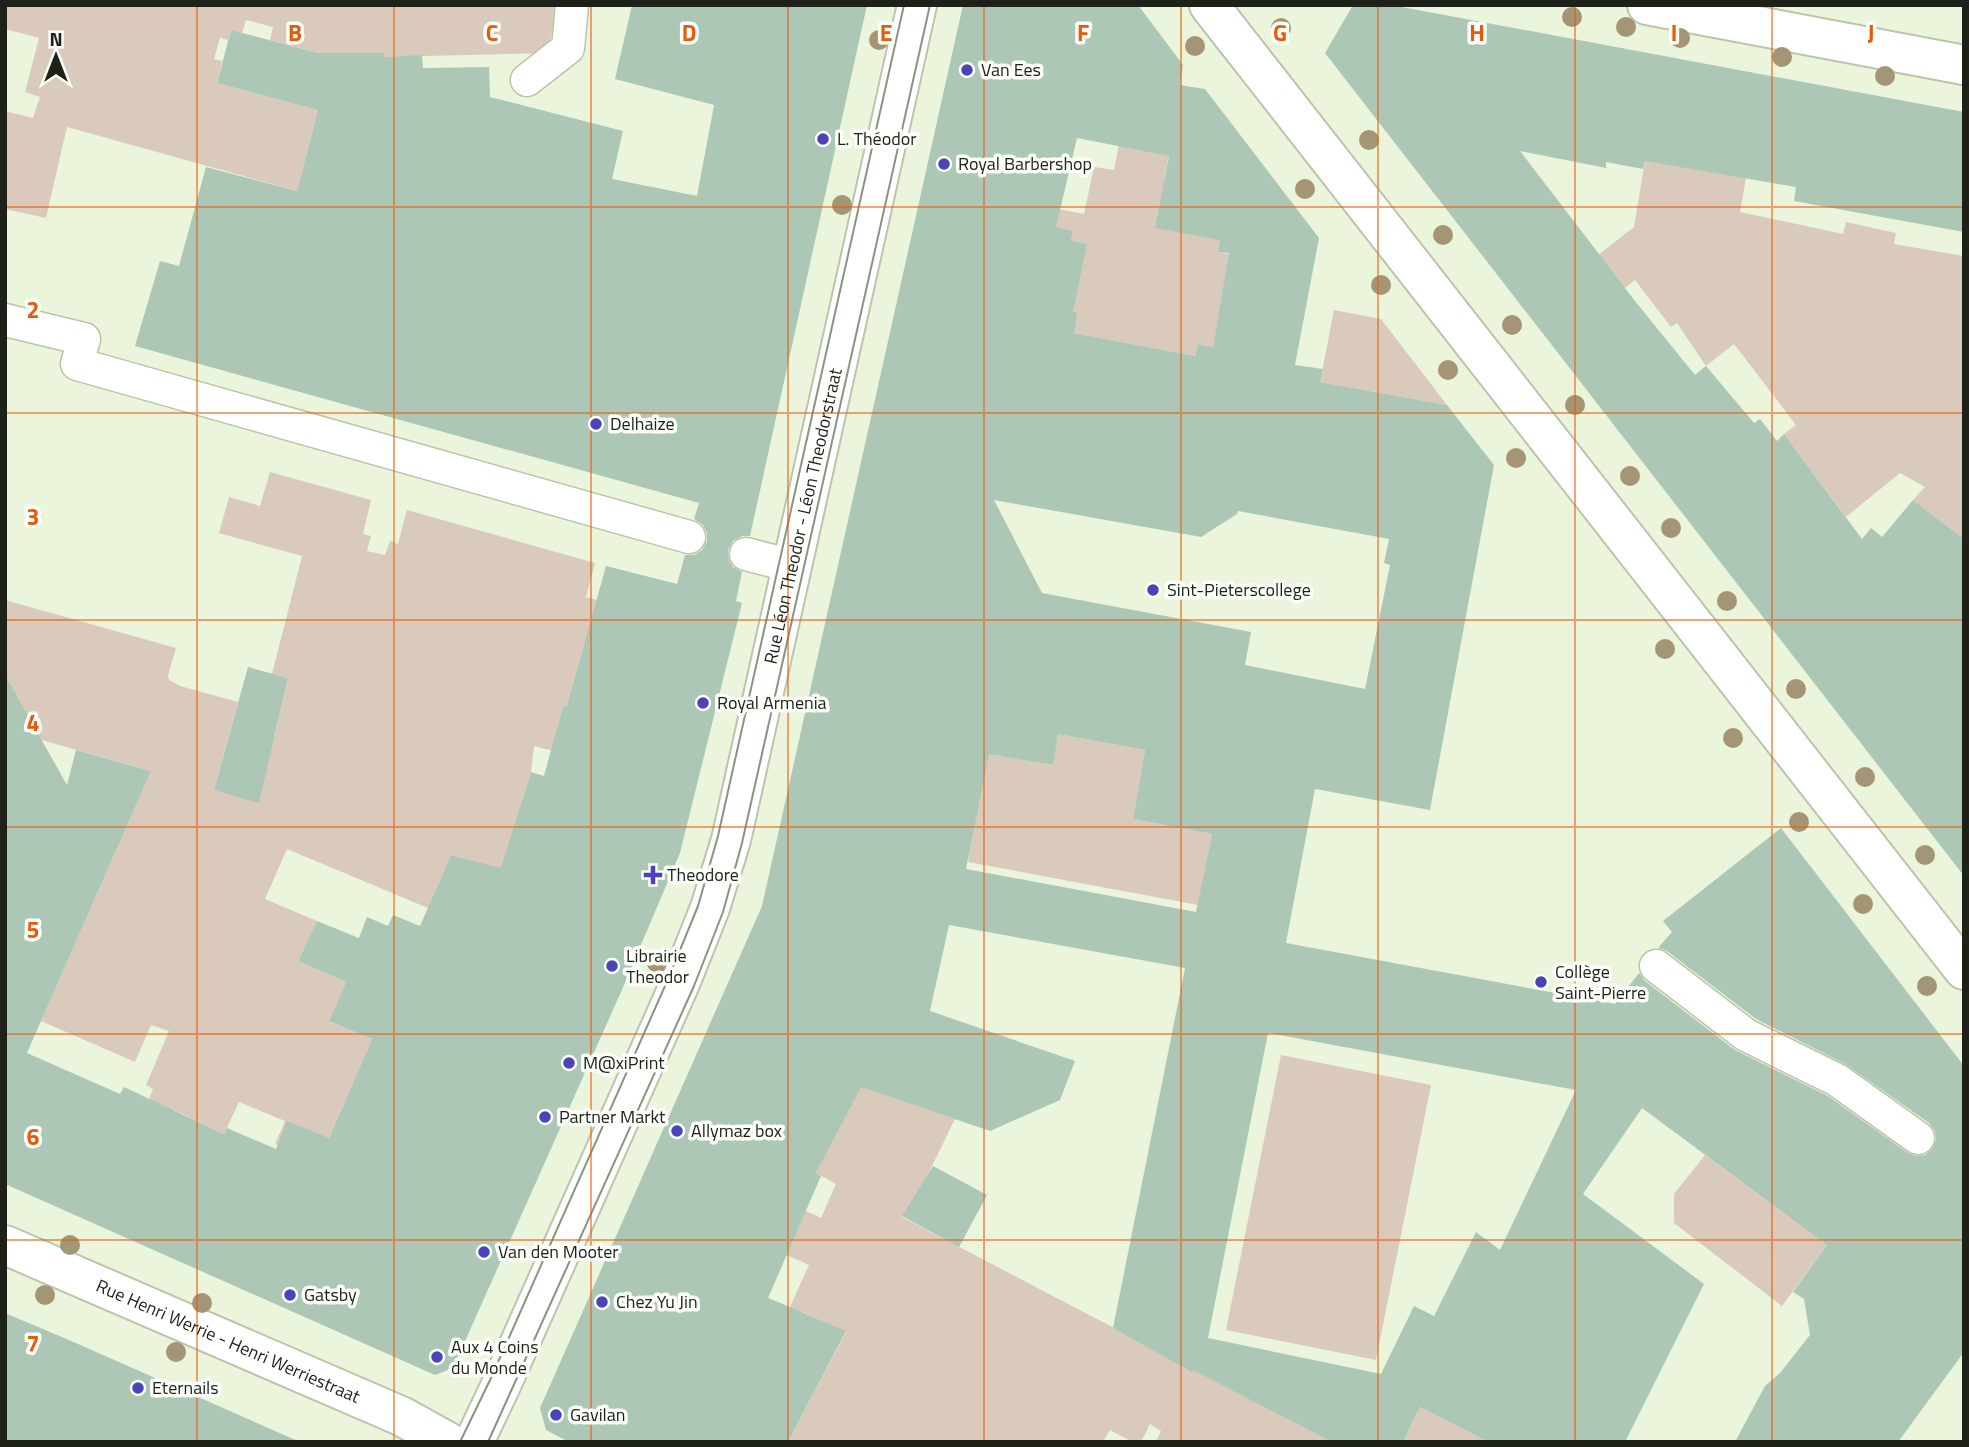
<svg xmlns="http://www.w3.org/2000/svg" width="1969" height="1447" font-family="'Titillium Web',sans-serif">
<rect width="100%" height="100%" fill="#eaf5db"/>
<g fill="#dacabc">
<path d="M 5,5 L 557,5 L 548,53 L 383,57 L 383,53 L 318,53 L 270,40 L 273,27 L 246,20 L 242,33 L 231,30 L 228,40 L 220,38 L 214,59 L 222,61 L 217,83 L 318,110 L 297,191 L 67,127 L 46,218 L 5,209 L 5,111 L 33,118 L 40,97 L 25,92 L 39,38 L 5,29 Z"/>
<path d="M 1123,122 L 1170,150 L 1164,179 L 1220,240 L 1218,252 L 1230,254 L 1213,347 L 1198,344 L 1195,356 L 1074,333 L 1059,310 L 1086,244 L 1071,240 L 1072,231 L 1048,225 L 1052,208 L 1084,214 L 1094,167 L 1114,170 Z"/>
<path d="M 1647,148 L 1746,178 L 1740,212 L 1843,234 L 1846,222 L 1896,233 L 1894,244 L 1964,256 L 1964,539 L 1913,500 L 1925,487 L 1900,473 L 1846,517 L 1784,434 L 1796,425 L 1734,344 L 1706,366 L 1677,323 L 1671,327 L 1635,280 L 1618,293 L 1592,260 L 1634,227 Z"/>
<path d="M 1334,310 L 1381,319 L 1447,405 L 1320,382 Z"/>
<path d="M 270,472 L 371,500 L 363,534 L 371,536 L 367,551 L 385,555 L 390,541 L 398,544 L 407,510 L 595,563 L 586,597 L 615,605 L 567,706 L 563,706 L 557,727 L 583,759 L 534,746 L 531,772 L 521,804 L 554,883 L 451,855 L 428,908 L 287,849 L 265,899 L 317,921 L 298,961 L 346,982 L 329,1021 L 372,1039 L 318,1163 L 275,1144 L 285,1121 L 239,1102 L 224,1134 L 174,1110 L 140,1123 L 153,1089 L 146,1085 L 169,1031 L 151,1025 L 135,1062 L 41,1021 L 151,771 L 10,731 L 5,740 L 5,600 L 176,648 L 168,675 L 169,680 L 180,686 L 238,702 L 214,790 L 275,735 L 288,678 L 272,674 L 302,556 L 219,533 L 229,497 L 260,506 Z"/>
<path d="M 1058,734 L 1145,750 L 1133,819 L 1212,834 L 1198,905 L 968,862 L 973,830 L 934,739 L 990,754 L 1052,765 Z"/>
<path d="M 1281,1055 L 1431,1085 L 1376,1360 L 1226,1330 Z"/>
<path d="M 841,1080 L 955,1119 L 926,1178 L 902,1217 L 1332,1442 L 1156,1442 L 1161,1431 L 1150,1424 L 1141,1442 L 1133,1442 L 1110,1430 L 1103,1442 L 788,1442 L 846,1332 L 802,1312 L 765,1382 L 768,1298 L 790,1307 L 809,1265 L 771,1248 L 791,1204 L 821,1218 L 836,1184 L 816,1173 L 835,1136 Z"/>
<path d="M 1705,1155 L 1827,1245 L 1782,1306 L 1674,1223 L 1674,1194 Z"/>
<path d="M 1420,1407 L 1488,1442 L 1403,1442 Z"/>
</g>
<g fill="#adc7b6" fill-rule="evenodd">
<path d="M 632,5 L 867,5 L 750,536 L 742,536 L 733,541 L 728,550 L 729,560 L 733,567 L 742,572 L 736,601 L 742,603 L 680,853 L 621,992 L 453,1368 L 435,1375 L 5,1184 L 5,675 L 67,785 L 76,750 L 151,771 L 27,1053 L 120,1094 L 124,1087 L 224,1134 L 227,1128 L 276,1149 L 287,1121 L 329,1138 L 372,1039 L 329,1021 L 346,982 L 298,961 L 317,921 L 359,938 L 367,917 L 388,926 L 393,915 L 420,926 L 451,855 L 501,868 L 531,772 L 544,776 L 563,706 L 567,706 L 606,566 L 677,584 L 685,555 L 694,555 L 702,550 L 707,541 L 707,533 L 703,525 L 694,519 L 699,503 L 135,346 L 160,261 L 179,266 L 206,167 L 297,191 L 318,110 L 217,83 L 231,30 L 318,53 L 384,53 L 383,57 L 422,55 L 423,68 L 489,67 L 490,97 L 623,131 L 612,179 L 697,196 L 714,105 L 615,79 Z"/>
<path d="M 963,5 L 1138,5 L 1183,65 L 1180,85 L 1205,89 L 1319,238 L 1295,365 L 1323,369 L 1320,382 L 1447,405 L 1494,465 L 1430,810 L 1315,789 L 1286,943 L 1615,1004 L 1639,973 L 1645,981 L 1735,1050 L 1828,1096 L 1908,1153 L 1916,1156 L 1925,1155 L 1932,1149 L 1936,1140 L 1935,1131 L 1929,1123 L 1845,1064 L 1756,1019 L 1667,951 L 1658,948 L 1672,932 L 1663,921 L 1781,828 L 1964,1066 L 1964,1352 L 1898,1442 L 1735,1442 L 1765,1386 L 1780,1373 L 1810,1335 L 1804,1299 L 1793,1292 L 1827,1245 L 1642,1108 L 1583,1194 L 1704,1284 L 1625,1442 L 1488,1442 L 1420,1407 L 1403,1442 L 1332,1442 L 1193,1370 L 1192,1372 L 1113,1328 L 1185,968 L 949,925 L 930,1011 L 1075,1061 L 1060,1100 L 990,1131 L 861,1087 L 816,1173 L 821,1176 L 768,1298 L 846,1331 L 788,1442 L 569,1442 L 546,1430 L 540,1408 L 762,906 ZM 1077,138 L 1169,156 L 1155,228 L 1220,240 L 1218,252 L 1229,253 L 1213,347 L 1198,344 L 1195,356 L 1074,333 L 1077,313 L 1073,312 L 1087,244 L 1071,240 L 1073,231 L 1056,227 ZM 994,500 L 1201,537 L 1237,514 L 1238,511 L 1389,539 L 1384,563 L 1390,565 L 1365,689 L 1245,665 L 1251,632 L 1042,593 ZM 1058,734 L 1145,750 L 1133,819 L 1212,834 L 1196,912 L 966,869 L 989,754 L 1053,765 ZM 1268,1033 L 1576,1090 L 1500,1250 L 1476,1232 L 1434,1316 L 1414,1306 L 1381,1374 L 1208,1338 Z"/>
<path d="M 1353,5 L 1391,5 L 1964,112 L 1964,232 L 1794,201 L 1796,187 L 1645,161 L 1643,169 L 1606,162 L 1606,168 L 1520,151 L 1635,301 L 1695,375 L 1706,366 L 1754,423 L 1760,419 L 1777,441 L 1784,434 L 1862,539 L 1871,528 L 1882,537 L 1913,500 L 1964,539 L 1964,876 L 1325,53 Z"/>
<path d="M 248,667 L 288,678 L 259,803 L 214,790 Z"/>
<path d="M 933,1166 L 987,1195 L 959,1247 L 902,1216 Z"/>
<path d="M 5,1313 L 69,1340 L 300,1442 L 5,1442 Z"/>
</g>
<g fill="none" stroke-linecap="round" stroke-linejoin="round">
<g stroke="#bac5ab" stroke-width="35">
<g id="service">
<path d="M 527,80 L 568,48 L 572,5"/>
<path d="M 5,320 L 84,339 L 77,364 L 689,537"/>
<path d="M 746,554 L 792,566"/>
<path d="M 1656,966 L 1746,1035 L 1837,1080 L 1918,1138"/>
</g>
</g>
<g stroke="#bac5ab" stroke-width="42">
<g id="minor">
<path d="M 1209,5 L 1964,970"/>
<path d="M 1647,5 L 1964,65"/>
<path id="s1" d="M 5,1245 L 401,1416 L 448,1442"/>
<path id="s2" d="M 474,1442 L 502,1383 L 681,981 L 710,908 L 731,840 L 917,5"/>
</g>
</g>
<use href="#service" stroke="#fff" stroke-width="32"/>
<use href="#minor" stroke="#fff" stroke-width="38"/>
<g stroke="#8b9381" stroke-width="2">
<path d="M 460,1442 L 491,1378 L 669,977 L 698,906 L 718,836 L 904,5"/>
<path d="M 488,1442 L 694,986 L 723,912 L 742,843 L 930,5"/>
</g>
</g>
<g fill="#a49575">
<circle cx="1572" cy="17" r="10"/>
<circle cx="1626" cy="27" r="10"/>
<circle cx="1281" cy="28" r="10"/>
<circle cx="1680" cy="38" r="10"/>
<circle cx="879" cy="40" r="10"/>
<circle cx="1195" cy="46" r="10"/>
<circle cx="1782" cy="57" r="10"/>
<circle cx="1885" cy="76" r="10"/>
<circle cx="1369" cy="140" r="10"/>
<circle cx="1305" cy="189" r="10"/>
<circle cx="842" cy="205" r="10"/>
<circle cx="1443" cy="235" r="10"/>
<circle cx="1381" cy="285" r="10"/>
<circle cx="1512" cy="325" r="10"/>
<circle cx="1448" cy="370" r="10"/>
<circle cx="1575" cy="405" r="10"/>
<circle cx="1516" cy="458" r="10"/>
<circle cx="1630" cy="476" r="10"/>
<circle cx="1671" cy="528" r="10"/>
<circle cx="1727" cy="601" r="10"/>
<circle cx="1665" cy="649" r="10"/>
<circle cx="1796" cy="689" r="10"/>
<circle cx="1733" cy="738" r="10"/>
<circle cx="1865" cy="777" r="10"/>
<circle cx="1799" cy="822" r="10"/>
<circle cx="1925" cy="855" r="10"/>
<circle cx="1863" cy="904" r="10"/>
<circle cx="657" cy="963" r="10"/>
<circle cx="1927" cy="986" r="10"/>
<circle cx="70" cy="1245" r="10"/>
<circle cx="45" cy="1295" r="10"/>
<circle cx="202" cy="1303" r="10"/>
<circle cx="176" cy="1352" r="10"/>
</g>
<path fill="none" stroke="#e8590c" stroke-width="2" stroke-opacity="0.55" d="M 197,5 L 197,1442M 394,5 L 394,1442M 591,5 L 591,1442M 788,5 L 788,1442M 984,5 L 984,1442M 1181,5 L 1181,1442M 1378,5 L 1378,1442M 1575,5 L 1575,1442M 1772,5 L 1772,1442M 5,207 L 1964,207M 5,413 L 1964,413M 5,620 L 1964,620M 5,827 L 1964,827M 5,1034 L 1964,1034M 5,1240 L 1964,1240"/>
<g fill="#4c43b9" stroke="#fcfff9" stroke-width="2.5">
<circle cx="967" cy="70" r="7"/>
<circle cx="823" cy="139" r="7"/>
<circle cx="944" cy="164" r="7"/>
<circle cx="596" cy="424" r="7"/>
<circle cx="1153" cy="590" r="7"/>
<circle cx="703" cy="703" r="7"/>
<path d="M649.5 864.5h7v7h7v7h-7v7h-7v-7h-7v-7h7z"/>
<circle cx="612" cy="966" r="7"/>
<circle cx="1541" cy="982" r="7"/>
<circle cx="569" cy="1063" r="7"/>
<circle cx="545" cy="1117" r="7"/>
<circle cx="677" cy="1131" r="7"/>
<circle cx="484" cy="1252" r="7"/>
<circle cx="290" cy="1295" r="7"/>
<circle cx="602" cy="1302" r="7"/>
<circle cx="437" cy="1357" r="7"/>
<circle cx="138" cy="1388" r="7"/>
<circle cx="556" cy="1415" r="7"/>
</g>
<g text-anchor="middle" stroke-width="7" stroke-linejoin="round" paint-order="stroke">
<g font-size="18" fill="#1e2118" stroke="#fcfff9" text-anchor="start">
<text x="981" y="76">Van Ees</text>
<text x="837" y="145">L. Théodor</text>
<text x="958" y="170">Royal Barbershop</text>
<text x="610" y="430">Delhaize</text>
<text x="1167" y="596">Sint-Pieterscollege</text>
<text x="717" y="709">Royal Armenia</text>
<text x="667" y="881">Theodore</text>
<text x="626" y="962">Librairie<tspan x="626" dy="21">Theodor</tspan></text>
<text x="1555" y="978">Collège<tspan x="1555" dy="21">Saint-Pierre</tspan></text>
<text x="583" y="1069">M@xiPrint</text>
<text x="559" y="1123">Partner Markt</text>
<text x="691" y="1137">Allymaz box</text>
<text x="498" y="1258">Van den Mooter</text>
<text x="304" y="1301">Gatsby</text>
<text x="616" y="1308">Chez Yu Jin</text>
<text x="451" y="1353">Aux 4 Coins<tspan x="451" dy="21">du Monde</tspan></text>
<text x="152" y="1394">Eternails</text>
<text x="570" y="1421">Gavilan</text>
</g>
<g font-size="18" fill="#1e2118" stroke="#fcfff9">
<text dy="6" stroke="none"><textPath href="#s2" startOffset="987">Rue Léon Theodor - Léon Theodorstraat</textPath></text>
<text dy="6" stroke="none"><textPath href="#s1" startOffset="243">Rue Henri Werrie - Henri Werriestraat</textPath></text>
</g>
</g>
<g font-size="23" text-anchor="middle" font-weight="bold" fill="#e8590c" stroke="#fcfff9" stroke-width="7" stroke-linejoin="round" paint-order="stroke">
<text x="295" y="41">B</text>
<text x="492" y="41">C</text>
<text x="689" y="41">D</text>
<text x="886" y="41">E</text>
<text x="1083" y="41">F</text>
<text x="1280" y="41">G</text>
<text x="1477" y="41">H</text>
<text x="1674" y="41">I</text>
<text x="1871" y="41">J</text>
<text x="33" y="318">2</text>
<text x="33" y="525">3</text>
<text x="33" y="731">4</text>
<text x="33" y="938">5</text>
<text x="33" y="1145">6</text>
<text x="33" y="1352">7</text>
</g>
<rect width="1969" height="1447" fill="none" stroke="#1e2118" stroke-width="14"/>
<g transform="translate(56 56)" stroke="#fcfff9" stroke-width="5" paint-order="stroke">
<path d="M0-5L12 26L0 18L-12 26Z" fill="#1e2118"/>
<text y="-10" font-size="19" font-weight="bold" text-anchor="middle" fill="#1e2118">N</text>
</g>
</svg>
